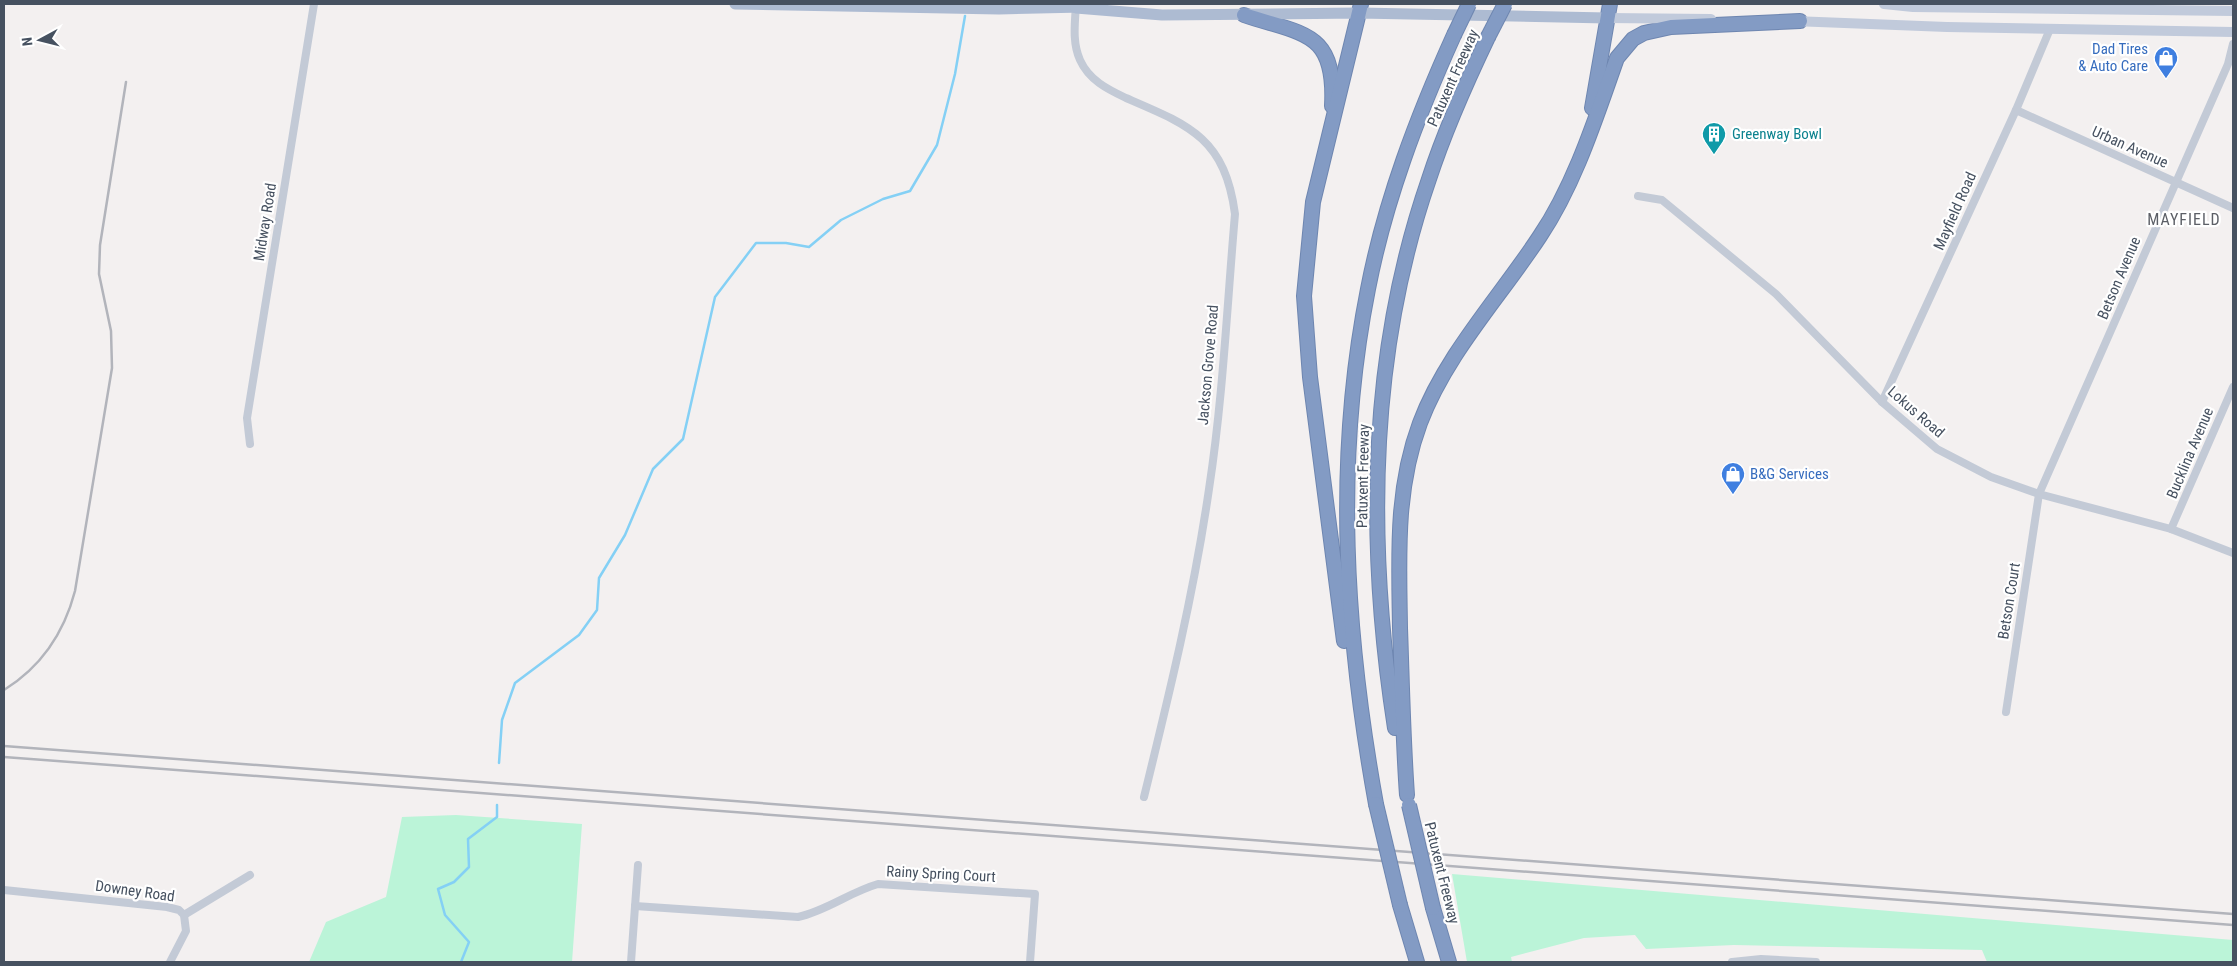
<svg xmlns="http://www.w3.org/2000/svg" width="2237" height="966" font-family="'Roboto Condensed',sans-serif">
<rect width="100%" height="100%" fill="#f3f0f0"/>
<g fill="#bbf4d8">
<path d="M 456,815 L 582,824 L 572,962 L 309,962 L 326,922 L 386,897 L 402,817 Z"/>
<path d="M 1452,874 L 2233,940 L 2233,962 L 1987,962 L 1982,950 L 1734,945 L 1646,949 L 1635,935 L 1584,938 L 1511,957 L 1512,962 L 1467,962 Z"/>
</g>
<g fill="none" stroke-linecap="round" stroke-linejoin="round">
<g stroke="#84d0f5" stroke-width="2.5">
<path d="M 499,763 L 502,720 L 515,683 L 579,635 L 597,610 L 599,578 L 625,535 L 653,469 L 683,439 L 715,297 L 756,243 L 786,243 L 809,247 L 841,220 L 883,199 L 910,191 L 937,145 L 955,74 L 965,16"/>
<path d="M 461,962 L 469,942 L 445,915 L 438,889 L 454,882 L 469,867 L 468,839 L 497,817 L 497,805"/>
</g>
<g stroke="#6e86b0" stroke-width="16">
<g id="motorway">
<path d="M 1244,15 C 1303,35 1336,30 1332,106"/>
<path d="M 1592,108 L 1610,4"/>
<path d="M 1344,641 L 1310,377 L 1304,296 L 1313,202 L 1361,4"/>
<path d="M 1395,728 C 1367,547 1368,355 1429,179 C 1445,130 1466,83 1488,37"/>
<path d="M 1407,795 C 1403,739 1402,684 1400,628 C 1399,558 1395,490 1420,423 C 1446,354 1500,297 1540,236 C 1575,184 1596,117 1617,58 L 1633,39 L 1644,33 L 1671,27 L 1800,21"/>
<path d="M 1376,804 C 1345,633 1334,460 1368,289 C 1385,201 1417,117 1454,35"/>
<path d="M 1400,905 L 1417,962"/>
<path d="M 1433,908 L 1449,962"/>
</g>
</g>
<g stroke="#c3cad6" stroke-width="8">
<path d="M 1076,4 C 1075,23 1072,42 1080,60 C 1089,80 1107,89 1126,98 C 1189,125 1225,138 1235,214 C 1227,306 1223,398 1209,489 C 1194,593 1169,695 1144,797"/>
<path d="M 2016,110 L 2233,208"/>
<path d="M 1638,196 L 1662,200 L 1776,294 L 1882,402 L 1937,449 L 1991,477 L 2039,494 L 2171,529 L 2233,553"/>
<path d="M 1882,402 L 2016,110 L 2050,29"/>
<path d="M 250,444 L 247,418 L 314,4"/>
<path d="M 2171,529 L 2233,387"/>
<path d="M 2006,712 L 2039,494 L 2228,64 L 2233,44"/>
<path d="M 4,890 L 167,907 L 179,910 L 184,915 L 250,875"/>
<path d="M 635,906 L 798,917 C 826,911 850,892 878,884 L 1035,894 L 1030,962"/>
<path d="M 170,962 L 186,931 L 184,915"/>
<path d="M 631,962 L 638,865"/>
<path d="M 1732,962 L 1761,959 L 1816,962"/>
</g>
<g stroke="#c1cadb" stroke-width="10">
<path d="M 1884,4 L 1913,7 L 2233,11"/>
<path d="M 1607,18 L 1711,19"/>
<path d="M 1793,21 L 1947,27 L 2233,32"/>
</g>
<g stroke="#adbbd2" stroke-width="11">
<path d="M 735,4 L 999,9 L 1083,7"/>
<path d="M 1076,8 L 1162,15 L 1359,13 L 1607,18"/>
</g>
<use href="#motorway" stroke="#839bc4" stroke-width="14"/>
<g stroke="#b2b4bb" stroke-width="2.5">
<path d="M 4,690 C 41,667 64,633 75,591 L 112,368 L 111,331 L 99,274 L 100,245 L 126,82"/>
<path d="M 4,746 L 2233,914"/>
<path d="M 4,757 L 2233,925"/>
</g>
<g stroke="#6e86b0" stroke-width="16" stroke-linecap="butt">
<g id="motorway-bridge">
<path d="M 1454,35 L 1469,4"/>
<path d="M 1488,37 L 1505,4"/>
<path d="M 1376,804 L 1400,905"/>
<path d="M 1409,805 L 1433,908"/>
</g>
</g>
<use href="#motorway-bridge" stroke="#839bc4" stroke-width="14"/>
</g>
<defs>
<g id="shop-pin" transform="scale(1.25)"><path d="M0 17L-7.5 6A9.5 9.5 0 1 1 7.5 6Z" fill="#3f7fe0" stroke="#fff"/><path d="M-5-2.5h2.3a2.7 3.5 0 0 1 5.4 0H5L5.5 6h-11ZM-1.5-2.5h3a1.5 2.3 0 0 0-3 0Z" fill="#fff"/></g>
<g id="building-pin" transform="scale(1.25)"><path d="M0 17L-7.5 6A9.5 9.5 0 1 1 7.5 6Z" fill="#0f9aa8" stroke="#fff"/><path d="M-4-6H4V6H1V3H-1V6H-4ZM-2.5-4.3h1.7v1.8h-1.7ZM.8-4.3h1.7v1.8H.8ZM-2.5-1h1.7V.8h-1.7ZM.8-1h1.7V.8H.8Z" fill="#fff"/></g>
</defs>
<g fill-rule="evenodd">
<use href="#shop-pin" x="2166" y="58"/>
<use href="#building-pin" x="1714" y="134"/>
<use href="#shop-pin" x="1733" y="474"/>
</g>
<g text-anchor="middle" stroke-width="4.5" stroke-linejoin="round" paint-order="stroke">
<g font-size="15" fill="#366cbe" stroke="#fff" text-anchor="end">
<text x="2148" y="54">Dad Tires<tspan x="2148" dy="17">&amp; Auto Care</tspan></text>
<text x="1750" y="479" text-anchor="start">B&amp;G Services</text>
</g>
<g font-size="15" fill="#465160" stroke="#fff">
<text transform="translate(1453 78) rotate(-66)" y="5">Patuxent Freeway</text>
<text transform="translate(2130 147) rotate(24)" y="5">Urban Avenue</text>
<text transform="translate(1955 211) rotate(-66)" y="5">Mayfield Road</text>
<text transform="translate(265 222) rotate(-81)" y="5">Midway Road</text>
<text transform="translate(2119 278) rotate(-67)" y="5">Betson Avenue</text>
<text transform="translate(1208 365) rotate(-85)" y="5">Jackson Grove Road</text>
<text transform="translate(1916 412) rotate(41)" y="5">Lokus Road</text>
<text transform="translate(2190 453) rotate(-67)" y="5">Bucklina Avenue</text>
<text transform="translate(1363 476) rotate(-89)" y="5">Patuxent Freeway</text>
<text transform="translate(2009 601) rotate(-81)" y="5">Betson Court</text>
<text transform="translate(1442 873) rotate(76)" y="5">Patuxent Freeway</text>
<text transform="translate(941 874) rotate(3)" y="5">Rainy Spring Court</text>
<text transform="translate(135 891) rotate(8)" y="5">Downey Road</text>
</g>
<g font-size="15" fill="#0d838f" stroke="#fff" text-anchor="start">
<text x="1732" y="139">Greenway Bowl</text>
</g>
<g font-size="16" letter-spacing="1" fill="#5c5f66" stroke="#fff">
<text x="2184" y="225">MAYFIELD</text>
</g>
</g>
<rect width="2237" height="966" fill="none" stroke="#465160" stroke-width="10"/>
<g transform="translate(40 40) rotate(263)" stroke="#ffffff" stroke-width="4" paint-order="stroke">
<path d="M0-4L9 19L0 12L-9 19Z" fill="#465160"/>
<text y="-8" font-size="14" font-weight="bold" text-anchor="middle" fill="#465160">N</text>
</g>
</svg>
